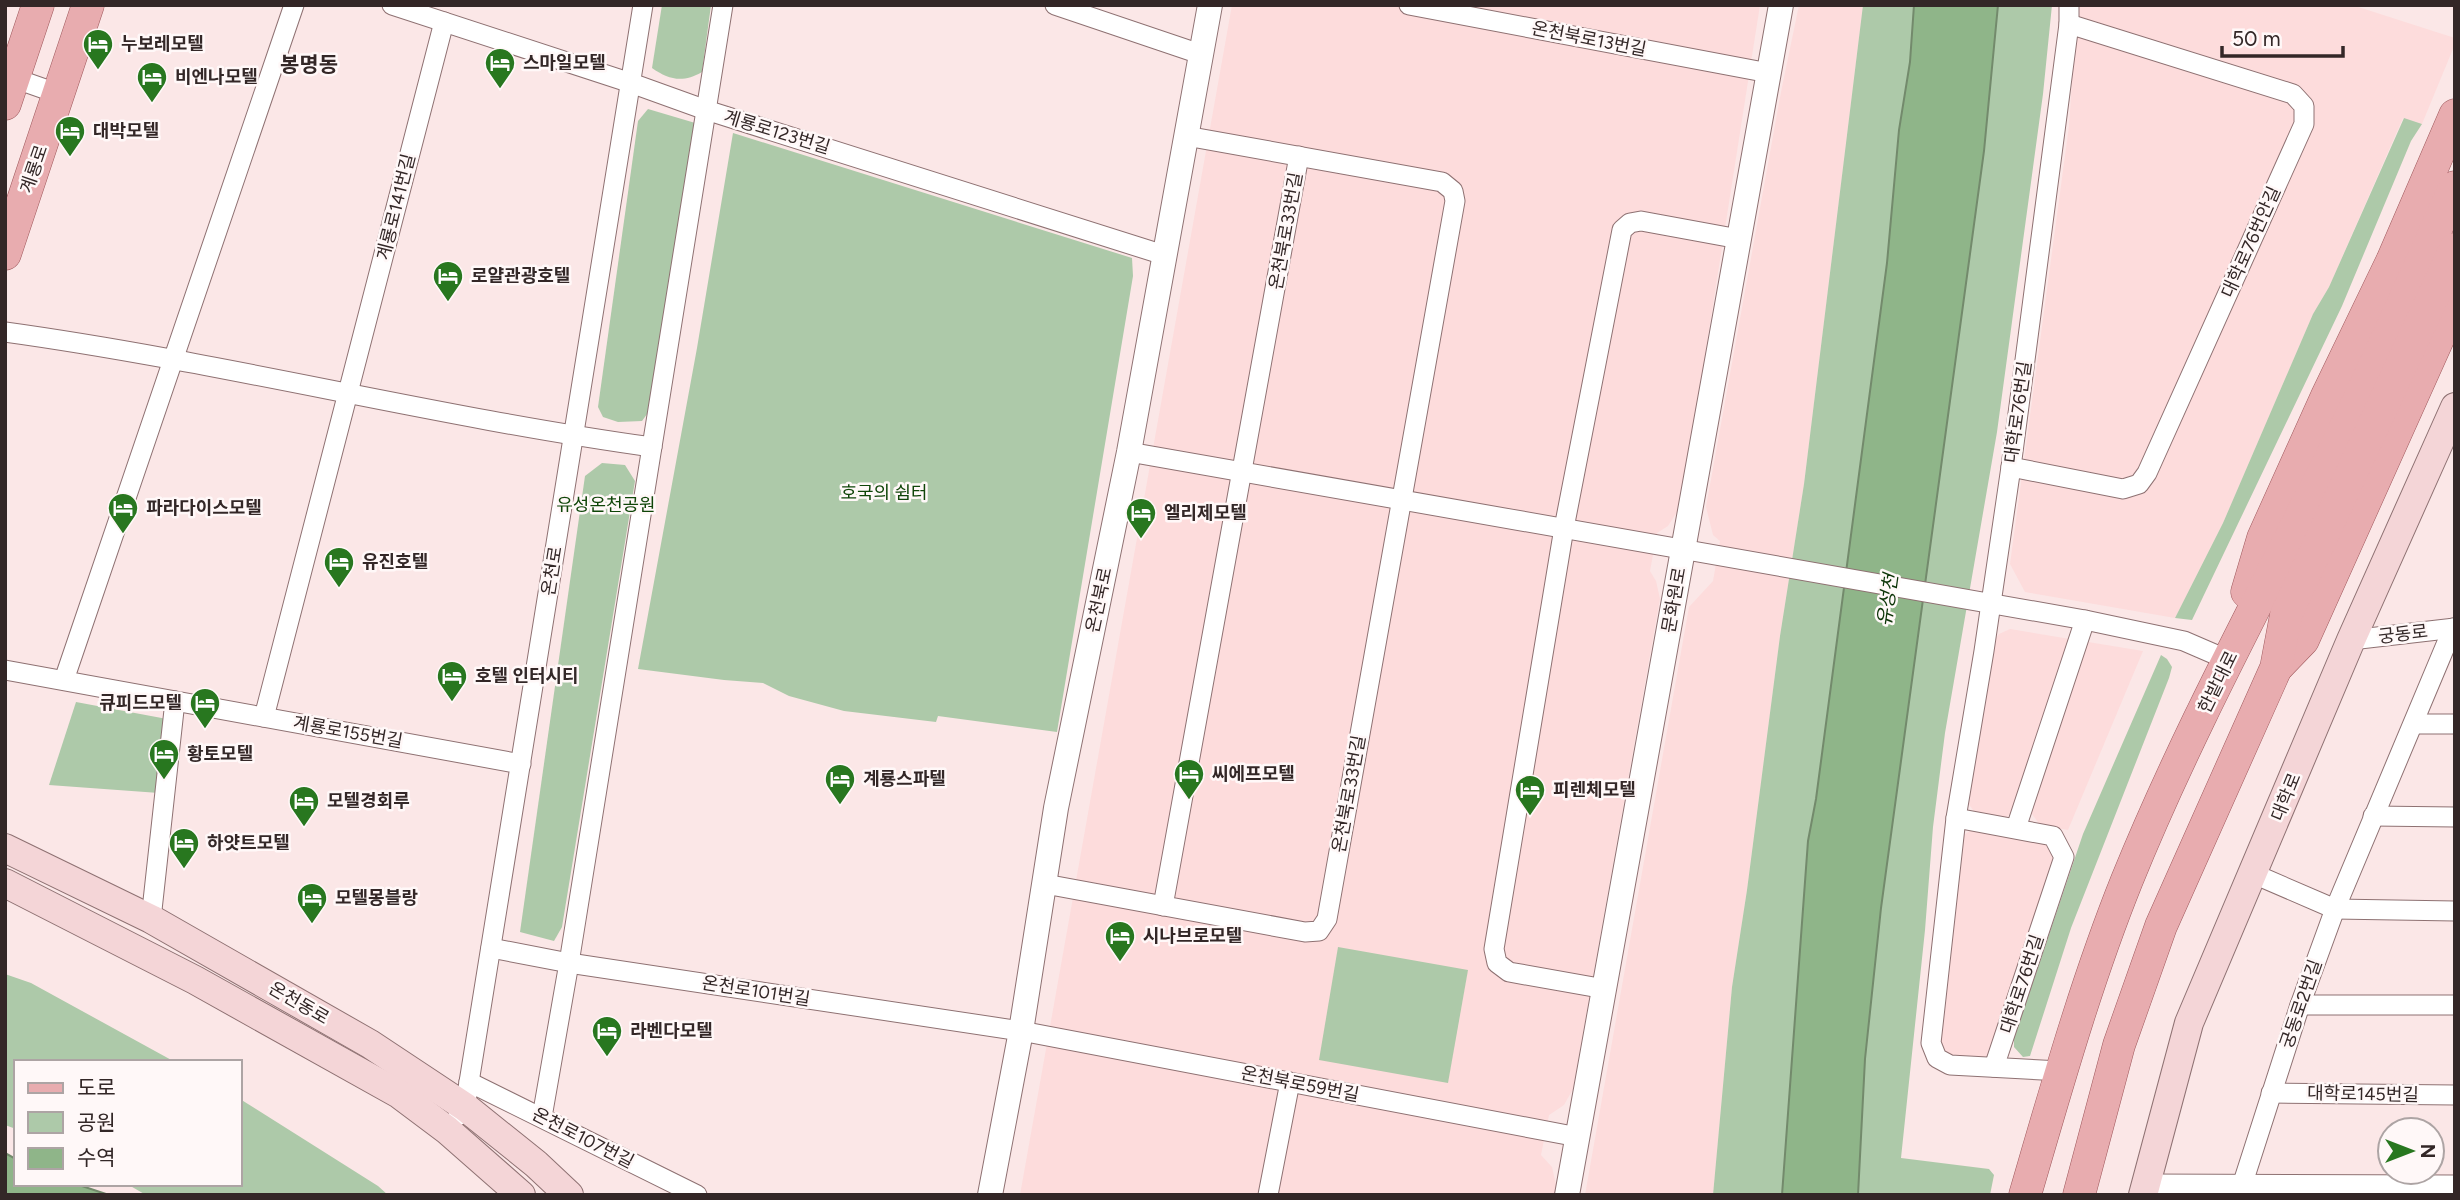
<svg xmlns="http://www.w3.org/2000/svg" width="2460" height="1200" font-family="Figtree,'Noto Sans KR',sans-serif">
<rect width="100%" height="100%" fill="#fbe7e7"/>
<g fill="#fddcdc">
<path d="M 1232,5 L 1760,5 L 1699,394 L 1677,512 L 1668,526 L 1657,533 L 1650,571 L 1656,581 L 1660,599 L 1573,1089 L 1564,1105 L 1549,1115 L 1541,1155 L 1552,1167 L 1556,1185 L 1555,1195 L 1020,1195 Z"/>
<path d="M 1799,5 L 1863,5 L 1804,484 L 1780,636 L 1747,890 L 1732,987 L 1713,1195 L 1585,1195 L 1689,607 L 1713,581 L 1720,541 L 1713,535 L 1706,507 L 1781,92 Z"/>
<path d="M 2077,5 L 2352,5 L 2455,38 L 2455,44 L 2422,124 L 2403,118 L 2329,287 L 2313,314 L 2223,523 L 2175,618 L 2025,592 L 2010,564 L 2069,126 Z"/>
<path d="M 2010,629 L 2143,651 L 2068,830 L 2040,825 L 2032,814 L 2015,810 L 2005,818 L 1975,813 L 1964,797 L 1989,649 L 1999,634 Z"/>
<path d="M 1973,829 L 2049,842 L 2056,854 L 1991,1052 L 1983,1060 L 1951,1057 L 1940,1047 L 1962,836 Z"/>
</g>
<g fill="#adc9a9">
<path d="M 662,5 L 711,5 L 702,72 C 683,83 669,80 652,68 Z"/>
<path d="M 1863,5 L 1914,5 L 1910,62 L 1899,130 L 1887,263 L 1816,799 L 1808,841 L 1782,1195 L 1713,1195 L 1732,987 L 1747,890 L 1780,636 L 1804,484 Z"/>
<path d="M 1998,5 L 2052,5 L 2043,94 L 1997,432 L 1945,733 L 1933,827 L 1925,930 L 1901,1158 L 1989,1169 L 1994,1175 L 1990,1195 L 1858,1195 L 1865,1059 L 1881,908 L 1984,151 Z"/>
<path d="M 648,109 L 702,125 L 650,410 L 642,421 L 618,422 L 603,417 L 598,407 L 638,121 Z"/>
<path d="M 2404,118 L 2422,124 L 2411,141 L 2342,306 L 2192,620 L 2175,618 L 2223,523 L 2313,314 L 2329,287 Z"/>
<path d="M 733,133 L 1132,258 L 1133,276 L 1057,732 L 938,716 L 936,722 L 844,711 L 789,696 L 763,683 L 724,680 L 638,669 L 697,348 Z"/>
<path d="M 602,463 L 625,465 L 635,481 L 562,927 L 554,941 L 520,932 L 585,476 Z"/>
<path d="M 2161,655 L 2167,659 L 2172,667 L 2169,678 L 2071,928 L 2030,1056 L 2023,1057 L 2014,1047 L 2014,1038 L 2083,834 Z"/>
<path d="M 76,702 L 167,719 L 159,793 L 49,785 Z"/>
<path d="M 1338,947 L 1468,970 L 1448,1083 L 1319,1060 Z"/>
<path d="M 5,974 L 31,983 L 175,1062 L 16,1062 L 16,1129 L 5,1125 Z"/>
<path d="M 240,1099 L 378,1186 L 388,1195 L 146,1195 L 127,1184 L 240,1184 Z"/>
</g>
<g fill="#8fb589" stroke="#738a6c" stroke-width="2">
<path d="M 1914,5 L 1998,5 L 1984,151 L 1881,908 L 1865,1059 L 1858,1195 L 1782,1195 L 1808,841 L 1816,799 L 1887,263 L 1899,130 L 1910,62 Z"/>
<path d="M 5,1153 L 16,1159 L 16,1184 L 76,1184 L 109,1195 L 5,1195 Z"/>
</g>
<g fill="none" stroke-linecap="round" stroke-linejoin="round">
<g stroke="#8e7172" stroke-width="21">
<g id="minor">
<path d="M 392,5 L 631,83 L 706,110 L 1164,255"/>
<path d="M 1055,5 L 1200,54"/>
<path d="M 1409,5 L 1769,73"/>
<path d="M 5,75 L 59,94"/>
<path d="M 5,332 C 222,362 435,417 652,447"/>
<path d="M 1129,452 L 2085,620 L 2184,641 L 2228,660"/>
<path d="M 2011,467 L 2123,489 L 2139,484 L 2147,473 L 2304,124 L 2304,106 L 2293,94 L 2069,24"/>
<path d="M 2351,640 L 2455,628"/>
<path d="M 5,670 L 521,764"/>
<path d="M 64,680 L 294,5"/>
<path d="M 264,717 L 444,22"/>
<path d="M 2414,724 L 2455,724"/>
<path d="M 2373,816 L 2455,817"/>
<path d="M 1956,818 L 2053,836 L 2064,857 L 1994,1067"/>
<path d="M 2016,828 L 2085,620"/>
<path d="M 2254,874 L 2335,909 L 2455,911"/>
<path d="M 1045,884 L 1305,932 L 1319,931 L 1327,919 L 1455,201 L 1453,191 L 1442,182 L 1186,136"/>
<path d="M 1163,906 L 1299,156"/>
<path d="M 151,919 L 175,701"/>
<path d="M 491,948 L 569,963 L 1021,1031 L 1578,1137"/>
<path d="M 1605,989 L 1509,972 L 1497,963 L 1494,949 L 1564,528 L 1622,230 L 1630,223 L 1641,221 L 1739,239"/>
<path d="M 2300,1005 L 2455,1005"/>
<path d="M 2061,1071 L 1950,1065 L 1937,1058 L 1931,1043 L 1956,818 L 1984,651 L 2011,467 L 2069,24 L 2069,5"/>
<path d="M 469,1082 L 697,1195"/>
<path d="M 2271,1093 L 2455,1095"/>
<path d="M 458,1116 L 465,1107 L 643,5"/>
<path d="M 542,1117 L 569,963 L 723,5"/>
<path d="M 2146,1184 L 2455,1185"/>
<path d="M 1268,1195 L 1290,1082"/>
<path d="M 2239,1195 L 2300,1005 L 2335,909 L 2453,628"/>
</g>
</g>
<g stroke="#8e7172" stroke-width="26">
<g id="tertiary">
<path d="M 990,1195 L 1021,1031 L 1056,808 L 1129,452 L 1210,5"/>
<path d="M 1567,1195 L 1781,5"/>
</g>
</g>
<g stroke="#8e7172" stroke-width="30">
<g id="secondary">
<path d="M 5,848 L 151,919 L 370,1044 L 465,1107 L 536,1164 L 569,1195"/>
<path d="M 5,883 L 195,980 L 399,1094 L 447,1130 L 521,1195"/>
<path d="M 2143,1195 L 2189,1023 L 2351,640 L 2455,407"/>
</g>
</g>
<g stroke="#9f595d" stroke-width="33">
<g id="primary">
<path d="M 5,104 L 38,5"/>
<path d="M 5,254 L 88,5"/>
<path d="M 2247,592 L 2263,538 L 2326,398 L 2392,261 L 2455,115"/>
<path d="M 2277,667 L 2303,640 L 2455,301"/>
<path d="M 2025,1195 C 2056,1089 2086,982 2127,880 C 2185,737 2259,601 2328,463 C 2374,372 2413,279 2455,187"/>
<path d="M 2079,1195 L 2119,1045 L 2161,926 L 2276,668 L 2286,615 L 2455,249"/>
</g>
</g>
<use href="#minor" stroke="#fff" stroke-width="19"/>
<use href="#tertiary" stroke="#fff" stroke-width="24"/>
<use href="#secondary" stroke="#f4d5d7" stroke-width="28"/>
<use href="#primary" stroke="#e8acaf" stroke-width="32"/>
</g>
<defs>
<g id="hotel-pin" transform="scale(1.575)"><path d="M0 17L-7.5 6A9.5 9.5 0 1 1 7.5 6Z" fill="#28771f" stroke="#fff8f8"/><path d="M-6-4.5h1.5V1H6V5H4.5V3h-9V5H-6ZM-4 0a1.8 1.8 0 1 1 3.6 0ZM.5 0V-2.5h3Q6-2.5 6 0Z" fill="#fff"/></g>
</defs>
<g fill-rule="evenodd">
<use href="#hotel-pin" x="98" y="44"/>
<use href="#hotel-pin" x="500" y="63"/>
<use href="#hotel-pin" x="152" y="77"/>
<use href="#hotel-pin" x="70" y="131"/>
<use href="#hotel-pin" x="448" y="276"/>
<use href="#hotel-pin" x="123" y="508"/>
<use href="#hotel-pin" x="1141" y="513"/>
<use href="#hotel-pin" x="339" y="562"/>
<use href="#hotel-pin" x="452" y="676"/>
<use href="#hotel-pin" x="205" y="703"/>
<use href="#hotel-pin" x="164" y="754"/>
<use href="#hotel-pin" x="1189" y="774"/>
<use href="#hotel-pin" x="840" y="779"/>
<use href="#hotel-pin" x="1530" y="790"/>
<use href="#hotel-pin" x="304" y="801"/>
<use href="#hotel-pin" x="184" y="843"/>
<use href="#hotel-pin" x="312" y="898"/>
<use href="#hotel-pin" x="1120" y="936"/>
<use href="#hotel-pin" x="607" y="1031"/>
</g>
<g text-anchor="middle" stroke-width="5" stroke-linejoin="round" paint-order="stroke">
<g font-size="18" fill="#332727" stroke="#fff8f8">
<text transform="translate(1589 39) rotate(11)" y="6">온천북로13번길</text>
<text transform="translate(777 132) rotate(17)" y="6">계룡로123번길</text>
<text transform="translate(34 169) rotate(-71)" y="6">계룡로</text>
<text transform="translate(396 207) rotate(-76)" y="6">계룡로141번길</text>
<text transform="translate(1286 231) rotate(-80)" y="6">온천북로33번길</text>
<text transform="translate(2251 242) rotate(-66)" y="6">대학로76번안길</text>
<text transform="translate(2018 412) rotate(-82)" y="6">대학로76번길</text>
<text transform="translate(552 571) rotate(-81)" y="6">온천로</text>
<text transform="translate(1099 600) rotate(-78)" y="6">온천북로</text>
<text transform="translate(1674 600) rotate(-80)" y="6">문화원로</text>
<text transform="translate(2403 634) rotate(-7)" y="6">궁동로</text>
<text transform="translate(2218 682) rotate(-64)" y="6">한밭대로</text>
<text transform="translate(348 732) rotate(10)" y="6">계룡로155번길</text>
<text transform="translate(1349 794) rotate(-80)" y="6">온천북로33번길</text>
<text transform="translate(2286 797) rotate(-68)" y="6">대학로</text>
<text transform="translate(2022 984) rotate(-72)" y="6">대학로76번길</text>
<text transform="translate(756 991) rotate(9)" y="6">온천로101번길</text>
<text transform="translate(299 1003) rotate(30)" y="6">온천동로</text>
<text transform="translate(2301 1004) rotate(-71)" y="6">궁동로2번길</text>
<text transform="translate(1300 1084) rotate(11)" y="6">온천북로59번길</text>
<text transform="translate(2363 1094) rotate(1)" y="6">대학로145번길</text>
<text transform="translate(583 1138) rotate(27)" y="6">온천로107번길</text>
</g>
<g font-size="18" font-weight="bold" fill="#332727" stroke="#fff8f8" text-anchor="start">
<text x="121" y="50">누보레모텔</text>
<text x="523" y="69">스마일모텔</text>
<text x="175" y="83">비엔나모텔</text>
<text x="93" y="137">대박모텔</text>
<text x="471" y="282">로얄관광호텔</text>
<text x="146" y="514">파라다이스모텔</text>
<text x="1164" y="519">엘리제모텔</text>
<text x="362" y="568">유진호텔</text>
<text x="475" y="682">호텔 인터시티</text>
<text x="182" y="709" text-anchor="end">큐피드모텔</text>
<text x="187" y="760">황토모텔</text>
<text x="1212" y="780">씨에프모텔</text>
<text x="863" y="785">계룡스파텔</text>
<text x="1553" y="796">피렌체모텔</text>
<text x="327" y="807">모텔경회루</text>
<text x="207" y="849">하얏트모텔</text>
<text x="335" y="904">모텔몽블랑</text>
<text x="1143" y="942">시나브로모텔</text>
<text x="630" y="1037">라벤다모텔</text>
</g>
<g font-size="18" fill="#0f4508" stroke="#fff8f8">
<text x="884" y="499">호국의 쉼터</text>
<text x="606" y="511">유성온천공원</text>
</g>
<g font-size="19" font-style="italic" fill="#0c3407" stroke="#fff8f8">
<text transform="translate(1887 600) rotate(-82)" y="7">유성천</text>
</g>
<g font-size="21" font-weight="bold" fill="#332727" stroke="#fff8f8">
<text x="309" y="72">봉명동</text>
</g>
</g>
<rect width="2460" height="1200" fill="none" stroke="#332727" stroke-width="14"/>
<rect x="14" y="1060" width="228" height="126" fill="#fff8f8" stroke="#ada4a4" stroke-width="2"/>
<rect x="28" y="1083" width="35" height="10" fill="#e8acaf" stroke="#ada4a4" stroke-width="2"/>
<text x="77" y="1095" font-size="21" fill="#332727">도로</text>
<rect x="28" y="1112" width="35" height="21" fill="#adc9a9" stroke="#ada4a4" stroke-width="2"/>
<text x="77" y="1130" font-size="21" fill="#332727">공원</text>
<rect x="28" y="1148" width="35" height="21" fill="#8fb589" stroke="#ada4a4" stroke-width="2"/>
<text x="77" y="1165" font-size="21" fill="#332727">수역</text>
<g transform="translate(2411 1151) rotate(90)"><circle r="33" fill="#fff8f8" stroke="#ada4a4" stroke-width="2"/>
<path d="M0-5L12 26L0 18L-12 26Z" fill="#28771f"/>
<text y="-10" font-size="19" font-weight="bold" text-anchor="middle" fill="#332727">N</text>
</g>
<path d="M2222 46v10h121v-10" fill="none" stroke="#332727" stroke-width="3.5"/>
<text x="2232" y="46" font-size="21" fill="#332727" stroke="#fff8f8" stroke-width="5" paint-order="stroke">50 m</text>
</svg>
